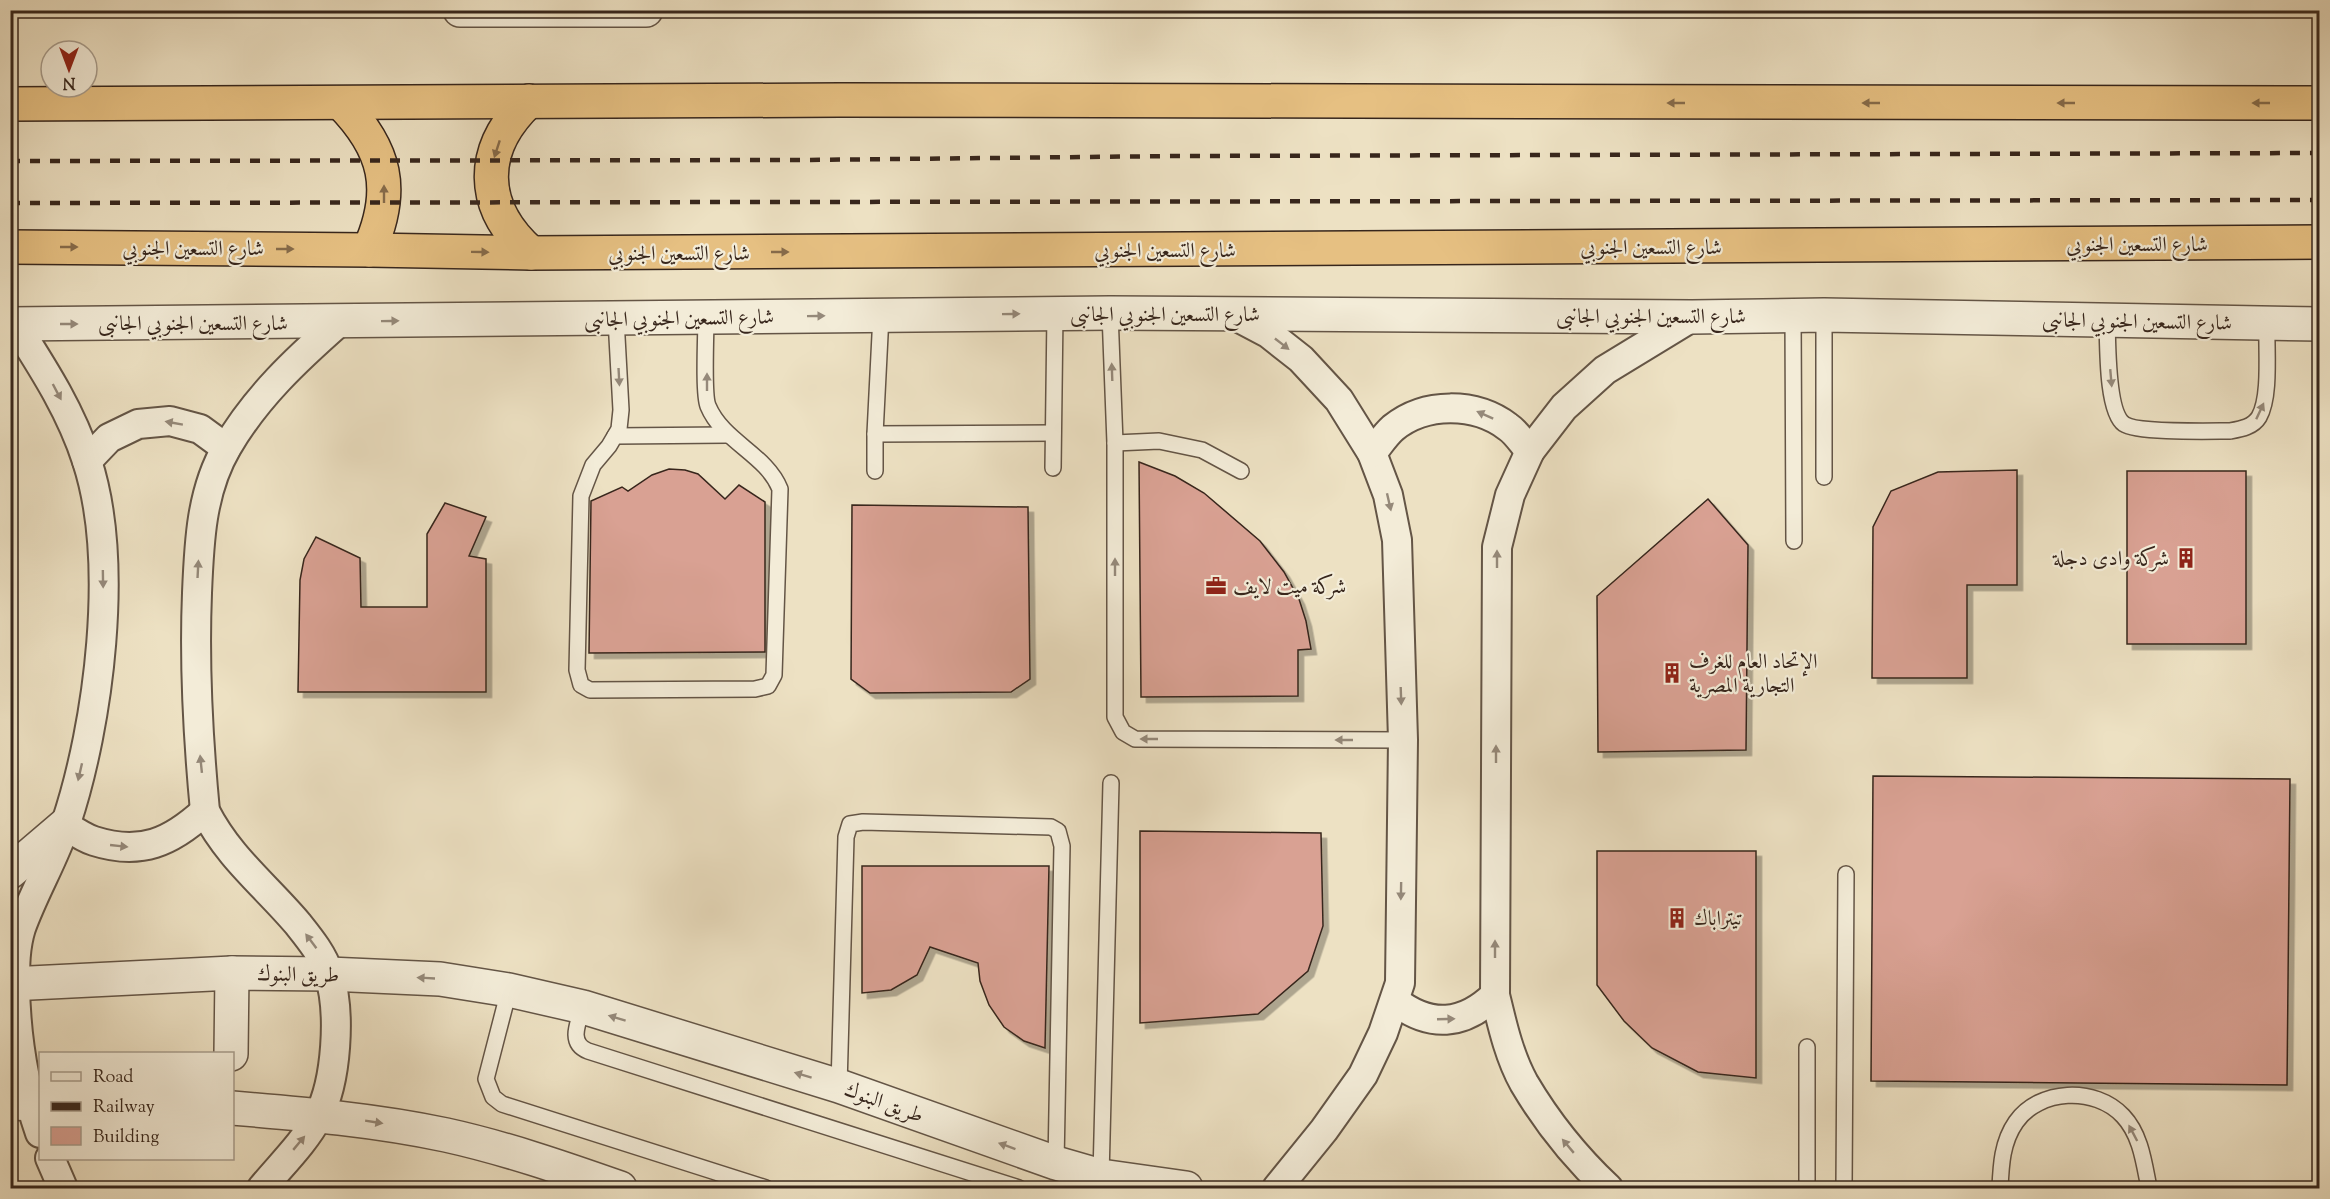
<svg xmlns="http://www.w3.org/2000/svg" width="2330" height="1199" font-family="'Sorts Mill Goudy',Amiri,serif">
<defs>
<filter id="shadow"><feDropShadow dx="5.5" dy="5.5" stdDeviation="0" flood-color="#0004"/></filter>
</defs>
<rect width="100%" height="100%" fill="#ede1c3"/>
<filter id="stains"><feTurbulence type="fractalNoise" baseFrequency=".00333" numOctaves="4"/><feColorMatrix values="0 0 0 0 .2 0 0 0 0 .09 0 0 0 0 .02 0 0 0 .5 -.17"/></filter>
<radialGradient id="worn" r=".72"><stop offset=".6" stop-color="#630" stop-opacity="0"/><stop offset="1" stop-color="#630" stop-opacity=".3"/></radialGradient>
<g fill="#d9a193" stroke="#37261c" stroke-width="1.5" filter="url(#shadow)">
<path d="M 1139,462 L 1175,476 L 1204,493 L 1260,541 L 1284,572 L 1299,599 L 1306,621 L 1311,649 L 1298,650 L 1298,696 L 1141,697 Z"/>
<path d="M 669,469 L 685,470 L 698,474 L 725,499 L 739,485 L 765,502 L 765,652 L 589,653 L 591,501 L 622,487 L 628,491 L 652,475 Z"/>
<path d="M 2017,470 L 2017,585 L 1967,585 L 1967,678 L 1872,678 L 1873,527 L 1891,491 L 1938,472 Z"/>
<rect x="2127" y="471" width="119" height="173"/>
<path d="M 1708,499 L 1748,545 L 1746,750 L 1598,752 L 1597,596 Z"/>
<path d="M 445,503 L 486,517 L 469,556 L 486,559 L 486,692 L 298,692 L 300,580 L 304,559 L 316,537 L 360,558 L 361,607 L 427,607 L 427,534 Z"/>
<path d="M 852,505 L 1028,507 L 1030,679 L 1011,692 L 870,693 L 851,679 Z"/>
<path d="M 1873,776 L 2290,779 L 2287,1085 L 1871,1081 Z"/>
<path d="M 1140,831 L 1321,833 L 1323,926 L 1308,971 L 1258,1014 L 1140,1023 Z"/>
<path d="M 1597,851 L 1756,851 L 1756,1078 L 1698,1072 L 1652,1048 L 1624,1021 L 1597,985 Z"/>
<path d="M 862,866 L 1049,866 L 1045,1048 L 1024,1041 L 1004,1027 L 989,1005 L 980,981 L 978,963 L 930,947 L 917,975 L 891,990 L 862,993 Z"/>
</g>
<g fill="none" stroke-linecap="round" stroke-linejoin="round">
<g stroke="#645546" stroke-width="18">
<g id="service">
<path d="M 1110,313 L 1115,443 L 1115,717 L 1123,732 L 1135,739 L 1403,740"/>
<path d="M 1793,315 L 1794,541"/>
<path d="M 1824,315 L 1824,477"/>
<path d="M 616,319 L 621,410 L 619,429 L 609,446 L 593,465 L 581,496 L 577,670 L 581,685 L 590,690 L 755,689 L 768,686 L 774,675 L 780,489 C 766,454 723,442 708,406 C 703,394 706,334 706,317"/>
<path d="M 2107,320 C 2108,341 2106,411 2124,424 C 2137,433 2211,431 2230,431 C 2241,429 2253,427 2259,417 C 2271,396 2266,349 2267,324"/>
<path d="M 875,434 L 1053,433"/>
<path d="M 615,436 L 727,435"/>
<path d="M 1115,443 L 1159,441 L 1202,450 L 1241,471"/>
<path d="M 1053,468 L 1055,313"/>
<path d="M 875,471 L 875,434 L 881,315"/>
<path d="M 509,990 L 486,1079 L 493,1097 L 502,1104 L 766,1188"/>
<path d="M 583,1007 C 578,1023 568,1043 588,1051 L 1019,1188"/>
<path d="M 839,1086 L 846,837 L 850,824 L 863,822 L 1051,827 L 1058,831 L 1062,846 L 1056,1163"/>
<path d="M 1101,1176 L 1111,783"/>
<path d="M 1807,1188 L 1807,1047"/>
<path d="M 1844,1188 L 1846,874"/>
<path d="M 2000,1188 C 2001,1165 2002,1142 2016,1122 C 2039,1089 2095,1086 2123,1116 C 2141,1135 2144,1163 2149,1188"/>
</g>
</g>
<g stroke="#645546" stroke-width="32">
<g id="minor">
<path d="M 1232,314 L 1268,333 L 1301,359 L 1339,400 L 1372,453 L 1388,495 L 1397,540 L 1403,740 L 1400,983 L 1383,1033 L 1363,1075 L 1324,1130 L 1277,1188"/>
<path d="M 15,324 C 43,368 71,411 87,461 C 120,562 99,724 66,823 C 54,859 34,892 21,928 C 15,947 15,966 15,986 C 16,1037 23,1084 40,1133"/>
<path d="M 1372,453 C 1378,446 1385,435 1393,428 C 1425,402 1475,402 1508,427 C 1517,433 1523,444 1530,451"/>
<path d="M 87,461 L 109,438 L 138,424 L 170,421 L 200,429 L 226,448"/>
<path d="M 65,825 C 74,831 84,838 94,841 C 141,856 171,842 205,811"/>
<path d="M 1395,1001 C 1430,1028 1463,1026 1495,995"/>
<path d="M 50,1158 L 63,1188"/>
<path d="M 262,1188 C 281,1165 304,1143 318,1117 C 337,1081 341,1012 329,974 C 323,955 310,939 298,924 C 265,885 229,858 205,811 C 198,738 194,666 197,593 C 199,543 201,491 227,447 C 256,397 297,359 339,322"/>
<path d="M 1608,1188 C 1575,1157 1547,1122 1524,1083 C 1509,1056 1502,1024 1495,995 L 1497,547 L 1510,495 L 1530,451 L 1564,407 L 1605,370 L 1692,317"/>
</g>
</g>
<g stroke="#645546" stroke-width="36">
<g id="tertiary">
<path d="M 460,10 L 646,10"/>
<path d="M 10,324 L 1110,313 L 1692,317 L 1824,315 L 2320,324"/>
<path d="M 10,872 L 65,825"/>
<path d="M 10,984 L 232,973 L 329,974 L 440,979 L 509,990 L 583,1007 L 839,1086 L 1056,1163 L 1101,1176 L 1186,1188"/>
<path d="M 231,1054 L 232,973"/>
<path d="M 10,1103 L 40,1104"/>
<path d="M 232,1108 C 304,1114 375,1120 446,1135 C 505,1148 563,1168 620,1188"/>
</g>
</g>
<g stroke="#37261c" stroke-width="36">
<g id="trunk">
<path d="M 529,101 C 478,149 479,207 531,253"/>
<path d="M 341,103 C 386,149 396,190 369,250"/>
<path d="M 10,104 L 840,100 L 2320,103"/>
<path d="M 10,247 L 369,250 L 531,253 L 2320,242"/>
</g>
</g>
<use href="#service" stroke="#f3ecd8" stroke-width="15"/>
<use href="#minor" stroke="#f3ecd8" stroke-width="28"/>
<use href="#tertiary" stroke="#f3ecd8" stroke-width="33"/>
<use href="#trunk" stroke="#e6c082" stroke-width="33"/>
<g stroke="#37261c" stroke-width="4.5" stroke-dasharray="10 10" stroke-linecap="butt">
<path d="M 10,161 L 803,160 L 1178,156 L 2320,153"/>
<path d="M 10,203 L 2320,200"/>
</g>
</g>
<defs><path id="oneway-solid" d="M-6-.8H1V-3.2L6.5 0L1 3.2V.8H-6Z" transform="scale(1.5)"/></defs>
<g fill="#866b4a">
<use href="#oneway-solid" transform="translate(1676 103) rotate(-180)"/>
<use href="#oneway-solid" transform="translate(1871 103) rotate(-180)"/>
<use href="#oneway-solid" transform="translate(2066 103) rotate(-180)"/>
<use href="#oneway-solid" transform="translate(2261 103) rotate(-180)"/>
<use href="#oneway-solid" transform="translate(497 149) rotate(108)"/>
<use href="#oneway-solid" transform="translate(384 194) rotate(-90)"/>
<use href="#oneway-solid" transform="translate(69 247)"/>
<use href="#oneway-solid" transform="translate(285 249)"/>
<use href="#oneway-solid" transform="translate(480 252) rotate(1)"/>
<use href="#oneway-solid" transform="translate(780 252)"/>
</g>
<g fill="#95897a">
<use href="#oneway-solid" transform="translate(1011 314) rotate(-1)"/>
<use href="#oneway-solid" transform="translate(816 316) rotate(-1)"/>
<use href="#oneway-solid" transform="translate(390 321) rotate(-1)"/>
<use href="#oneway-solid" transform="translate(69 324)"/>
<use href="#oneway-solid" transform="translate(1282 344) rotate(38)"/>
<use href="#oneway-solid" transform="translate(1112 372) rotate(-92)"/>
<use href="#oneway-solid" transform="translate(619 377) rotate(87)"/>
<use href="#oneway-solid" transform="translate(2111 378) rotate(85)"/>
<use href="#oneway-solid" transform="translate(707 382) rotate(-90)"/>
<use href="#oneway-solid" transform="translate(57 392) rotate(62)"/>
<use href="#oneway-solid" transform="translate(2260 411) rotate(-65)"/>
<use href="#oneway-solid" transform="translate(1485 415) rotate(-156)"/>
<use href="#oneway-solid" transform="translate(174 423) rotate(-170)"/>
<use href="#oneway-solid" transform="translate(1389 502) rotate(77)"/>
<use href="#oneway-solid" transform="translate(1497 559) rotate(-90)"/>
<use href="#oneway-solid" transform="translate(1115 567) rotate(-90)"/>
<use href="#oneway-solid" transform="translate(198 569) rotate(-87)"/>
<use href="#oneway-solid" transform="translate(103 579) rotate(89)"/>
<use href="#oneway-solid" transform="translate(1401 696) rotate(88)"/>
<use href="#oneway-solid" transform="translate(1149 739) rotate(-180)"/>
<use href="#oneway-solid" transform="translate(1344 740) rotate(-180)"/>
<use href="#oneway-solid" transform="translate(1496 754) rotate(-90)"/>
<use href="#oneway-solid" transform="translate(201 764) rotate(-96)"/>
<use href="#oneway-solid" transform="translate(80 772) rotate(103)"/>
<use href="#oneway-solid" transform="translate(119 846) rotate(6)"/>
<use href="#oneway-solid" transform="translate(1401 891) rotate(91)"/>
<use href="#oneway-solid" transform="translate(311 941) rotate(-127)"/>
<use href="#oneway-solid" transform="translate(1495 949) rotate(-90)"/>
<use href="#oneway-solid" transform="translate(426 978) rotate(-177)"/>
<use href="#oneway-solid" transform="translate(617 1018) rotate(-163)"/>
<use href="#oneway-solid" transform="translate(1446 1019) rotate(-2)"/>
<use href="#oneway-solid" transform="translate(803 1075) rotate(-163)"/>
<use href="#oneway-solid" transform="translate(374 1122) rotate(9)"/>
<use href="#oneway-solid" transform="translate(2133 1133) rotate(-118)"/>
<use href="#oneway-solid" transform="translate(299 1143) rotate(-50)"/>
<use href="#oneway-solid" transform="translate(1007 1146) rotate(-160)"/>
<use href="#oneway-solid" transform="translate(1568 1146) rotate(-130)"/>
</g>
<defs>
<g id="building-bare" transform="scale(1.62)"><path d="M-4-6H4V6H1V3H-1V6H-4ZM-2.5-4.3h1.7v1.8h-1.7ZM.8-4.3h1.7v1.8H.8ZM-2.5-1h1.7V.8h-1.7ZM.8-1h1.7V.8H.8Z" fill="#8f2418" stroke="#f3ecd8" stroke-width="2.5" paint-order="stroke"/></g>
<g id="office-bare" transform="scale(1.62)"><path d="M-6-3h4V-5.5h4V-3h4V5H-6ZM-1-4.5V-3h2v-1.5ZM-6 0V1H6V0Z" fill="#8f2418" stroke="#f3ecd8" stroke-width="2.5" paint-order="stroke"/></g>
</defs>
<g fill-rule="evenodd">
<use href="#building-bare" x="2186" y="558"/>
<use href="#office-bare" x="1216" y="586"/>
<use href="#building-bare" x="1672" y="673"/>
<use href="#building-bare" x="1677" y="918"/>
</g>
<g text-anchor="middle" stroke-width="4.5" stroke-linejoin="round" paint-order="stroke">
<g font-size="21" fill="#37261c" stroke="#f3ecd8">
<text x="2137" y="251">شارع التسعين الجنوبي</text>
<text x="1651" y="254">شارع التسعين الجنوبي</text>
<text x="193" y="255">شارع التسعين الجنوبي</text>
<text x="1165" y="257">شارع التسعين الجنوبي</text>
<text x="679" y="260">شارع التسعين الجنوبي</text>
<text x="1165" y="321">شارع التسعين الجنوبي الجانبى</text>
<text x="1651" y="323">شارع التسعين الجنوبي الجانبى</text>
<text transform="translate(679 318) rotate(-1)" y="7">شارع التسعين الجنوبي الجانبى</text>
<text transform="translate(2137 321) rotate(1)" y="7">شارع التسعين الجنوبي الجانبى</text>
<text x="193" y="330">شارع التسعين الجنوبي الجانبى</text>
<text transform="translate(298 974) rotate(1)" y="7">طريق البنوك</text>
<text transform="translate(884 1102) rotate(20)" y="7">طريق البنوك</text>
</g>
<g font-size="21" fill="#37261c" stroke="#f3ecd8" text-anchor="start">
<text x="2169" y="565" text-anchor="end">شركة وادى دجلة</text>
<text x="1233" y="593">شركة ميت لايف</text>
<text x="1689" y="668">الإتحاد العام للغرف<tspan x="1689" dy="24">التجارية المصرية</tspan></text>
<text x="1694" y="925">تيتراباك</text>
</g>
</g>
<rect width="2330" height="1199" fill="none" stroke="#ede1c3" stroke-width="36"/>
<rect x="12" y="12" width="2306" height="1175" fill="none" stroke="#37261c" stroke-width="3"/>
<rect x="18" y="18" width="2294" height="1163" fill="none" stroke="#37261c" stroke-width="1.5"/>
<rect x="39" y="1052" width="195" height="108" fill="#f3ecd8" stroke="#a89d8d" stroke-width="1.5"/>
<rect x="51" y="1072" width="30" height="9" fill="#f3ecd8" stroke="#a89d8d" stroke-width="1.5"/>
<text x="93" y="1082" font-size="18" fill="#37261c">Road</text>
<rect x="51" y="1102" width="30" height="9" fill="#37261c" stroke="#a89d8d" stroke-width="1.5"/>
<text x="93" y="1112" font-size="18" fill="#37261c">Railway</text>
<rect x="51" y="1127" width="30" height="18" fill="#d9a193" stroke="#a89d8d" stroke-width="1.5"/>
<text x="93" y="1142" font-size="18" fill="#37261c">Building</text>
<g transform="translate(69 69) rotate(180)"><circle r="28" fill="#f3ecd8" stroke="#a89d8d" stroke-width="1.5"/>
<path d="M0-4.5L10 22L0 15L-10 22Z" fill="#8f2418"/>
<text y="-9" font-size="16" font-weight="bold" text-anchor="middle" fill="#37261c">N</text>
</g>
<rect width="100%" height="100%" filter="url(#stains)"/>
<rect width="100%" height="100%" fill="url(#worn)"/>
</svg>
